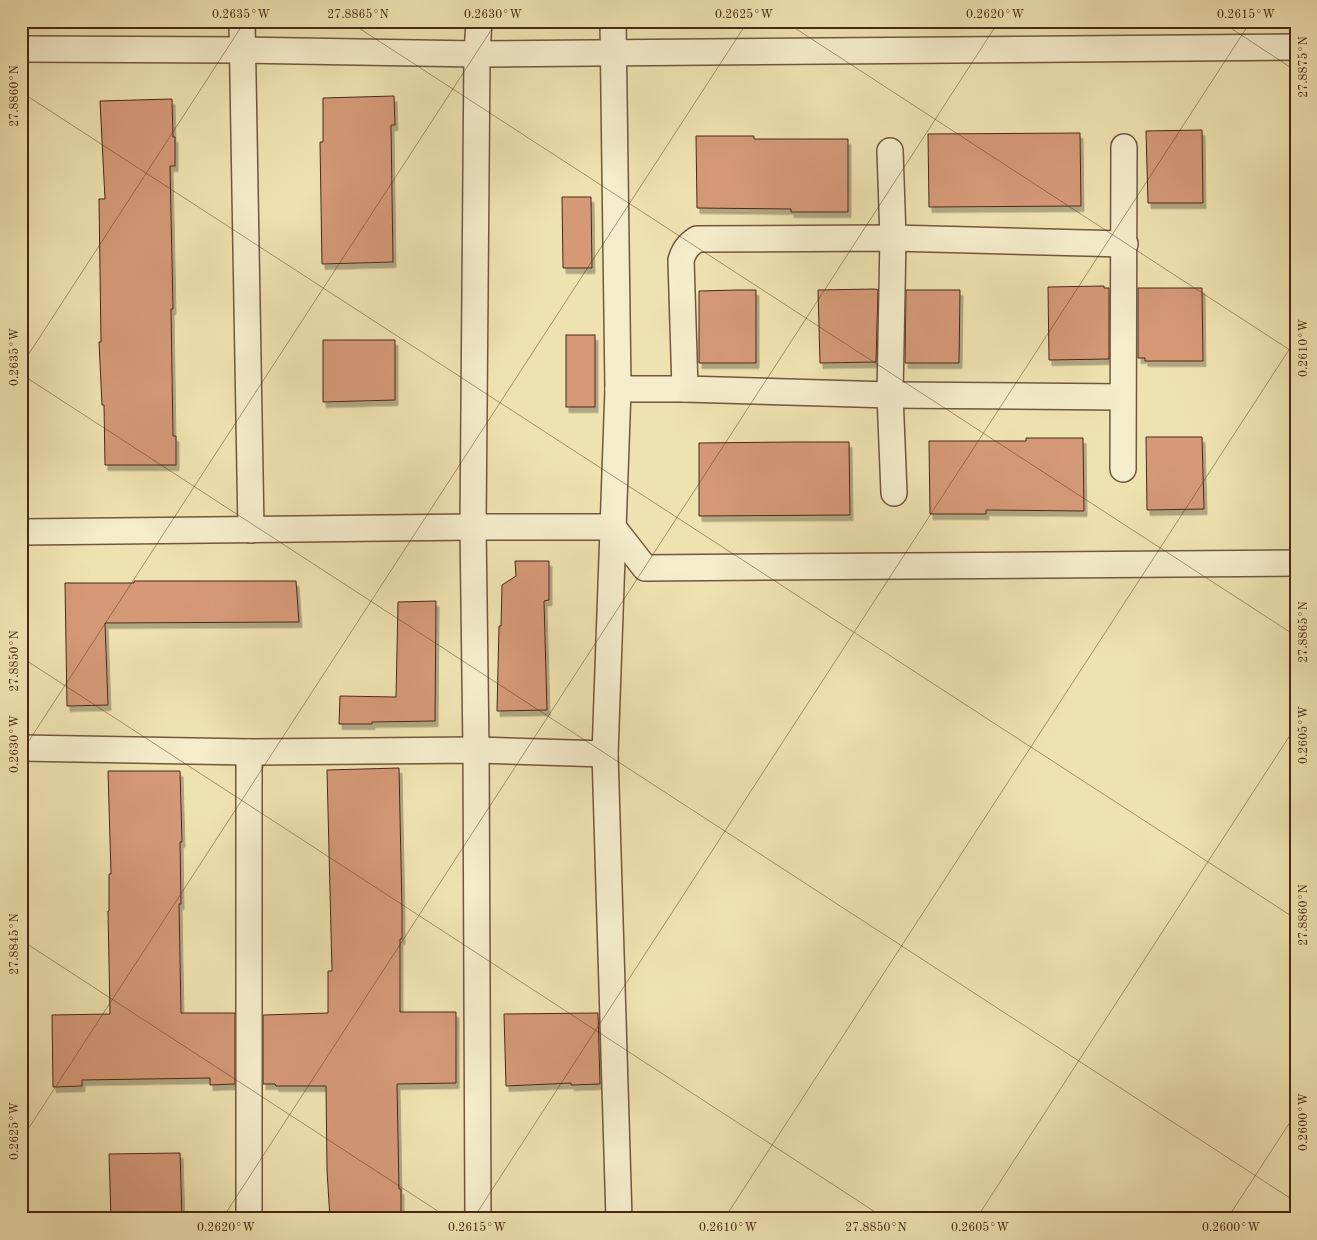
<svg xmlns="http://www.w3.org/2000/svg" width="1317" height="1240" font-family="'Old Standard TT',serif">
<defs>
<filter id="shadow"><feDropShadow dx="3" dy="5.5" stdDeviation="0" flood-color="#0004"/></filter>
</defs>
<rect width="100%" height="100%" fill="#efe2b1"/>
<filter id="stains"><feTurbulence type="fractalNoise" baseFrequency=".004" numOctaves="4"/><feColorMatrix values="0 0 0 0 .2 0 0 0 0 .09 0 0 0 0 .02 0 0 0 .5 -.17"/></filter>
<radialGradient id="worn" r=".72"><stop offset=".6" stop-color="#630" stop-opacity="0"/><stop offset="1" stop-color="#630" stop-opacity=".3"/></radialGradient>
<g fill="#d59978" stroke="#492915" filter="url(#shadow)">
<path d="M 394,96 L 395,125 L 391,125 L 393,262 L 322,264 L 320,142 L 323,142 L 323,98 Z"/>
<path d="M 172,99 L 173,137 L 175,137 L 175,166 L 170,166 L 173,309 L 171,309 L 173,436 L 176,436 L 176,465 L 105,465 L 104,405 L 102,405 L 99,342 L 101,342 L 99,199 L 105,199 L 100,101 Z"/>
<path d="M 1202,130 L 1203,203 L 1148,203 L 1146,131 Z"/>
<path d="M 1080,133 L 1081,206 L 929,207 L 928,134 Z"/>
<path d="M 696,136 L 754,136 L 754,139 L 848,139 L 848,212 L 791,212 L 791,209 L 697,208 Z"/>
<path d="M 562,197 L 591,197 L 592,268 L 563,268 Z"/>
<path d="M 1104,286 L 1104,288 L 1109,288 L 1109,359 L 1049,360 L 1048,287 Z"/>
<path d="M 1138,288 L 1202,288 L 1203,361 L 1145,361 L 1145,358 L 1138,358 Z"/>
<path d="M 875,289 L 878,290 L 876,362 L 820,363 L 818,290 Z"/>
<path d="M 737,290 L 756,290 L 756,363 L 699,363 L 699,291 Z"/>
<path d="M 906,290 L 960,290 L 959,363 L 905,363 Z"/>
<rect x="566" y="335" width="29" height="72"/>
<path d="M 323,340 L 395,340 L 395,400 L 323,402 Z"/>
<path d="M 1146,437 L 1202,437 L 1204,509 L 1147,510 Z"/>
<path d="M 1026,438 L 1083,438 L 1084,511 L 986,510 L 986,514 L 930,514 L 929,441 L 1026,441 Z"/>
<path d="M 792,442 L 849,442 L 850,515 L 699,516 L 699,443 Z"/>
<path d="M 515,561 L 549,561 L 549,600 L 544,601 L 547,710 L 497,711 L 499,626 L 501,626 L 502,585 L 516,576 Z"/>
<path d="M 134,581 L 296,581 L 299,622 L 105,623 L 108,705 L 67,706 L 65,583 L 134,583 Z"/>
<path d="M 436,601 L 435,721 L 372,722 L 372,724 L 339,724 L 340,696 L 396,697 L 398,602 Z"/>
<path d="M 399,768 L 402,910 L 402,939 L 400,939 L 400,1012 L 456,1012 L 456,1083 L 397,1084 L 399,1189 L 401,1189 L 401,1218 L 330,1219 L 327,1170 L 326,1086 L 276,1086 L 275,1084 L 263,1084 L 263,1015 L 328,1013 L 328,971 L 332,971 L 327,770 Z"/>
<path d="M 108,771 L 180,771 L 182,842 L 180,842 L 181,904 L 179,904 L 181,1013 L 235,1013 L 235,1084 L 210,1085 L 210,1078 L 82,1080 L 82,1086 L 53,1087 L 52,1015 L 110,1014 L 108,911 L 109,911 L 109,874 L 111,874 Z"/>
<path d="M 598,1013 L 600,1084 L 571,1085 L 571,1083 L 506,1086 L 504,1014 Z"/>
<path d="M 180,1153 L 182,1218 L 111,1219 L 109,1154 Z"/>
</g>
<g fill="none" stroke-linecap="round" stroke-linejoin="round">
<g stroke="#72573c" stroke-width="28">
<g id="street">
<path d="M 242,21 L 251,530"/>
<path d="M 613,21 L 618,389 L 605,754 L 619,1219"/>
<path d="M 21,49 L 241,50 L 477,54 L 1296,47"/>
<path d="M 890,151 L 893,238 L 890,395 L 894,493"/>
<path d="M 618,389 L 685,389 L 890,395 L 1122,397"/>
<path d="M 685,389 L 681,260 C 684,250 688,245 697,239 L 893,238 L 1125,244"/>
<path d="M 1123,469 L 1124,147"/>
<path d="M 21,532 L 473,527 L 613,527 L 645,568 L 1296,563"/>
<path d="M 21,748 L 249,752 L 476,750 L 605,754"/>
<path d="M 249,752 L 249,1219"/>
<path d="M 478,1219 L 476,750 L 473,527 L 477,54 L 479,21"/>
</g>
</g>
<use href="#street" stroke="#f5eccc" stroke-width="25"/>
</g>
<path fill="none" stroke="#492915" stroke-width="1" stroke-opacity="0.45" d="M 348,21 L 1296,636M 784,21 L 1296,354M 1220,21 L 1296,71M 21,92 L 1296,919M 21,366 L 245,21M 21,374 L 1296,1202M 21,657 L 886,1219M 21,753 L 497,21M 21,940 L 450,1219M 21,1140 L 748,21M 222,1219 L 999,21M 473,1219 L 1251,21M 724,1219 L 1296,339M 976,1219 L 1296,726M 1227,1219 L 1296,1113"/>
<rect width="1317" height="1240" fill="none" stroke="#efe2b1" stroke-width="55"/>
<rect x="28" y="28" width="1262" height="1184" fill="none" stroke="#492915" stroke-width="2"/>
<g font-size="12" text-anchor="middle" fill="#492915">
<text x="241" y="18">0.2635°W</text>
<text x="358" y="18">27.8865°N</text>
<text x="493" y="18">0.2630°W</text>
<text x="744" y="18">0.2625°W</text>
<text x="995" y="18">0.2620°W</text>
<text x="1246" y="18">0.2615°W</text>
<text transform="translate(1303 67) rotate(-90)" y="4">27.8875°N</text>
<text transform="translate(14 96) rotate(-90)" y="4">27.8860°N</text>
<text transform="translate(1303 348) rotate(-90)" y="4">0.2610°W</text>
<text transform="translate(14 357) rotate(-90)" y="4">0.2635°W</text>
<text transform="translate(1303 632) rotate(-90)" y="4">27.8865°N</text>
<text transform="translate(14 661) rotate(-90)" y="4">27.8850°N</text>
<text transform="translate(1303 735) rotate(-90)" y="4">0.2605°W</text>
<text transform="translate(14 744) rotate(-90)" y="4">0.2630°W</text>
<text transform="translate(1303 915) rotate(-90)" y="4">27.8860°N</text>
<text transform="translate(14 944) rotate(-90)" y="4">27.8845°N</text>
<text transform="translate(1303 1122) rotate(-90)" y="4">0.2600°W</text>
<text transform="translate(14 1131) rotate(-90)" y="4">0.2625°W</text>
<text x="226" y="1231">0.2620°W</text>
<text x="477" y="1231">0.2615°W</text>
<text x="728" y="1231">0.2610°W</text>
<text x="876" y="1231">27.8850°N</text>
<text x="980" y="1231">0.2605°W</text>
<text x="1231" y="1231">0.2600°W</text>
</g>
<rect width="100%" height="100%" filter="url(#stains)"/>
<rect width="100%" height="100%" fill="url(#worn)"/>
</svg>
